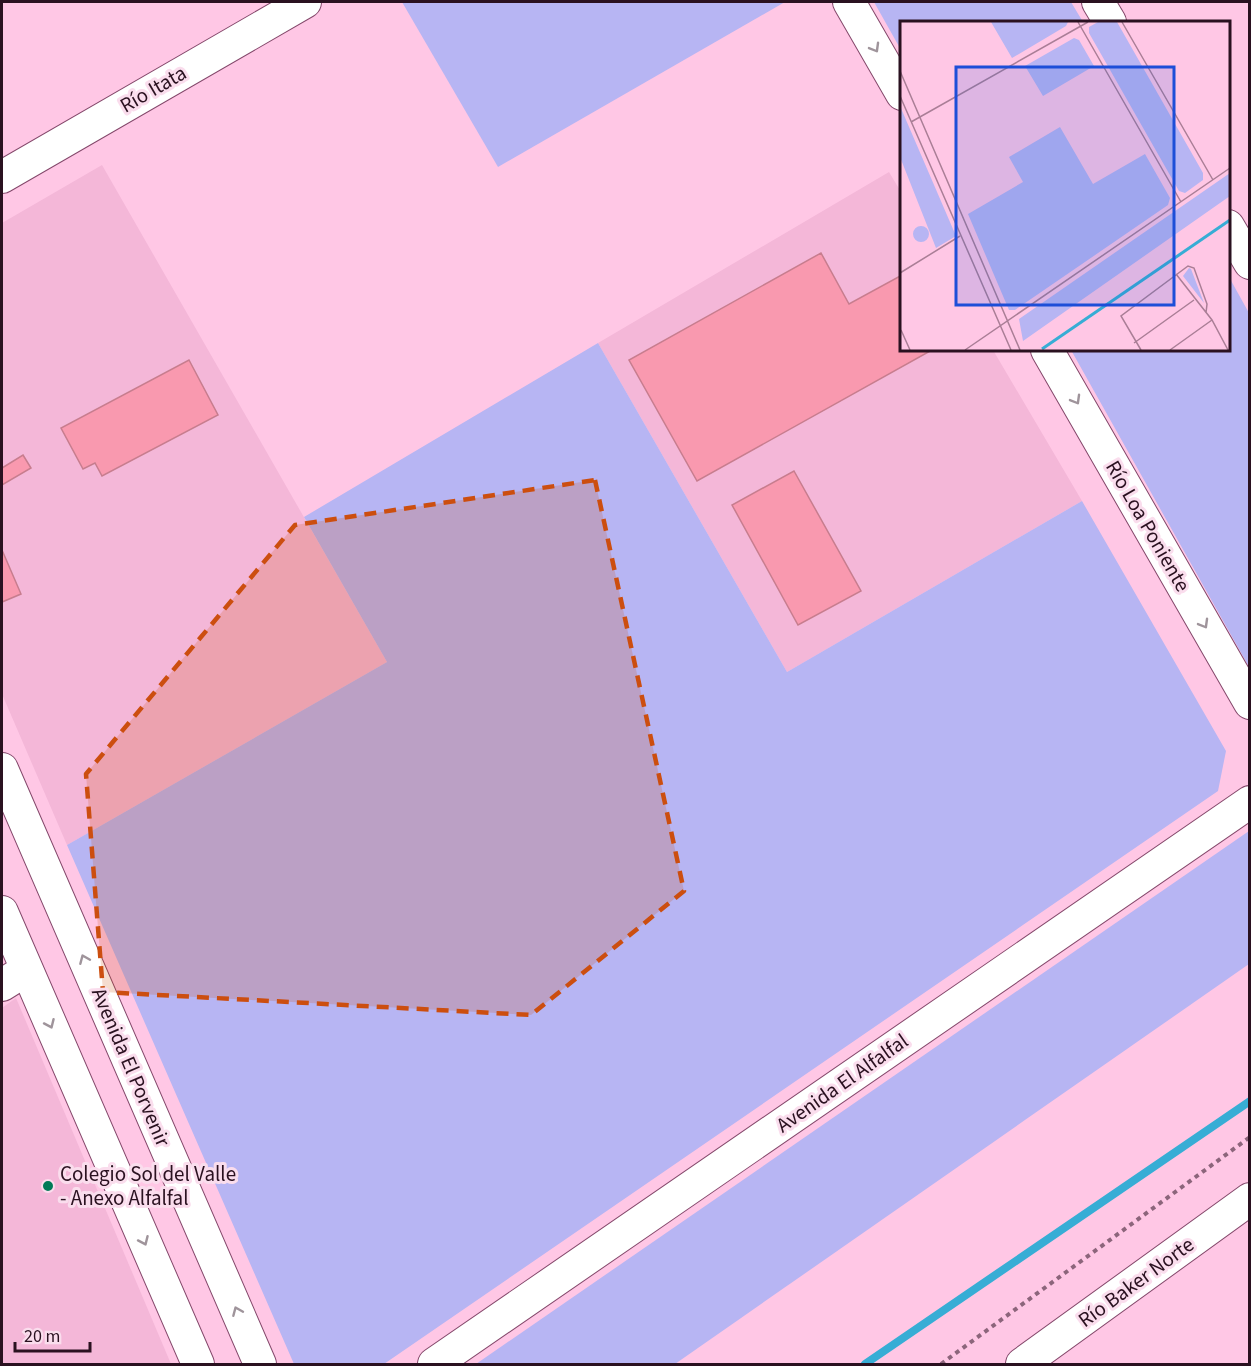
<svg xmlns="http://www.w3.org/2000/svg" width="1251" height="1366" font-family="'Source Sans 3',sans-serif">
<rect width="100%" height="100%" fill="#ffc7e5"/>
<g fill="#f4b7d8">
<path d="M 102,165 L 387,662 L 67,845 L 2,694 L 2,223 Z"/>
<path d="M 889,172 L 901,192 L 902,350 L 993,350 L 1082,501 L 787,672 L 598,343 Z"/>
<path d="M 16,998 L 171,1364 L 2,1364 L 2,1008 Z"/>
</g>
<g fill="#b7b5f3">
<path d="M 402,2 L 785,2 L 498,167 Z"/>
<path d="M 874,2 L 1071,2 L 1083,22 L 902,22 L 901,50 Z"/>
<path d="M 1229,277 L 1249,313 L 1249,667 L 1071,350 L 1228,350 Z"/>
<path d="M 598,343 L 787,672 L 1082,501 L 1226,751 L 1218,791 L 384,1364 L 294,1364 L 67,845 L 387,662 L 304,517 Z"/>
<path d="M 1249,831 L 1249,964 L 675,1364 L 476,1364 Z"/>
</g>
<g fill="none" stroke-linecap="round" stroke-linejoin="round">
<path stroke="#37add5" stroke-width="8" d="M 865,1364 L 1250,1101"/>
</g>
<g fill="#f999af" stroke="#c77d8e" stroke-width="1.5">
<path d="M 821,253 L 849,304 L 902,275 L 902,350 L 932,350 L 697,481 L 629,360 Z"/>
<path d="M 189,360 L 218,415 L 102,476 L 95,463 L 83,469 L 61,428 Z"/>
<path d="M 23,455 L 31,468 L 2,485 L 2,468 Z"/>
<path d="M 794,471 L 861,591 L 798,625 L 732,505 Z"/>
<path d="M 2,550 L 21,594 L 2,602 Z"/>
</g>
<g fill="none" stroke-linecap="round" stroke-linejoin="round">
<g stroke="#84486b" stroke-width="34">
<g id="minor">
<path d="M 849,2 L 902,94"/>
<path d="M 1098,2 L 1110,22"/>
<path d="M 2,177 L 305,2"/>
<path d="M 1228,226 L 1250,263"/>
<path d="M 1047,350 L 1250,703"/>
<path d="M 2,769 L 260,1364"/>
<path d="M 2,912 L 198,1364"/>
<path d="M 2,985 L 26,970"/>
<path d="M 434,1364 L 1250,802"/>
<path d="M 1022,1364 L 1250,1199"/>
</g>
</g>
<path stroke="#8c657b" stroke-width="4" stroke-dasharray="4.5 4.5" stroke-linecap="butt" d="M 941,1364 L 1250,1137"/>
<use href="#minor" stroke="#fff" stroke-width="32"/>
</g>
<defs><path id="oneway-chevron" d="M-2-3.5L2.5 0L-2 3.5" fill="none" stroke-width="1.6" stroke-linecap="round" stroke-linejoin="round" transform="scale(1.5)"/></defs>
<g stroke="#9f949b">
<use href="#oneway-chevron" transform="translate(875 48) rotate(60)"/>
<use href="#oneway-chevron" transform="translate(1076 400) rotate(60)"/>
<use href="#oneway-chevron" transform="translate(1204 624) rotate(60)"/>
<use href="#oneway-chevron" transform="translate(84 959) rotate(-113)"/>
<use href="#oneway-chevron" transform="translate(50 1024) rotate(66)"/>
<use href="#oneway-chevron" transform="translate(144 1241) rotate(66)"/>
<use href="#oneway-chevron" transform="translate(237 1311) rotate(-113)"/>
</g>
<path fill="#cc4e0f" fill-opacity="0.2" stroke="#cc4e0f" stroke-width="4.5" stroke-dasharray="12 8" stroke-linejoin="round" d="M 595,480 L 684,891 L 531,1015 L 103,992 L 86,774 L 295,525 Z"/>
<circle fill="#007a57" stroke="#fadded" stroke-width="2" cx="48" cy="1186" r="6"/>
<g text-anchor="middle" stroke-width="6" stroke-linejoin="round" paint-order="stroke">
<g font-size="21" fill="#2a1120" stroke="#fadded">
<text transform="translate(153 89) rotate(-30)" y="7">Río Itata</text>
<text transform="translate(1148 526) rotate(60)" y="7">Río Loa Poniente</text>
<text transform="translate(131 1067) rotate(67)" y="7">Avenida El Porvenir</text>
<text transform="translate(842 1083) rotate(-35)" y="7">Avenida El Alfalfal</text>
<text transform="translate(1136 1282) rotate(-36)" y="7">Río Baker Norte</text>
</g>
<g font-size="21" fill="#2a1120" stroke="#fadded" text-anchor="start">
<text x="60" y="1181">Colegio Sol del Valle<tspan x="60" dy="24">- Anexo Alfalfal</tspan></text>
</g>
</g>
<g transform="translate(900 21)">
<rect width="330" height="330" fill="#ffc7e5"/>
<path d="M 91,1 L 168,1 L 166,5 L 112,37 ZM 198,1 L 217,1 L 303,152 L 303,159 L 285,172 L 279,170 L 189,12 L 189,6 ZM 174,17 L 179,19 L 194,45 L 143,75 L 125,45 ZM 0,85 L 56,215 L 36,227 L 0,136 ZM 160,106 L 193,163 L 245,133 L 270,177 L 268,184 L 115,289 L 109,289 L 68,193 L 123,161 L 109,136 ZM 330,152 L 330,175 L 123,320 L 119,298 ZM13 213a8 8 0 1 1 16 0a8 8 0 1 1-16 0ZM 289,247 L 291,248 L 304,282 L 283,255 Z" fill="#b7b5f3"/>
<path fill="none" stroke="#37add5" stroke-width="3" d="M 142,328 L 330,199"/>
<path fill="none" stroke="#aa7e96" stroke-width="1.5" d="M 178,1 L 281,181M 222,1 L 313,159M 0,50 L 120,329M 0,75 L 111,329M 11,101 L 188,1M 0,252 L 60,215M 276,253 L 312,299 L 328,329M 1,309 L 10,329M 234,322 L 294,279M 65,329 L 330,147M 241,329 L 221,295 L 288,245 L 294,247 L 307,283 L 306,292M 270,329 L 312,299"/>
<path fill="#1d4ed8" fill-opacity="0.15" stroke="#1d4ed8" stroke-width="3" d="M 56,46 L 274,46 L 274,284 L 56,284 Z"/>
<rect width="330" height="330" fill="none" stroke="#2a1120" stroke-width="3"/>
</g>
<rect width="1251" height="1366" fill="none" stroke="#2a1120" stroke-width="6"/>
<path d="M15 1342v9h75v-9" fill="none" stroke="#2a1120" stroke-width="3"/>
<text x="24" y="1342" font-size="18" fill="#2a1120" stroke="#fadded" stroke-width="4.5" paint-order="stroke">20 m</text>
</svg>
